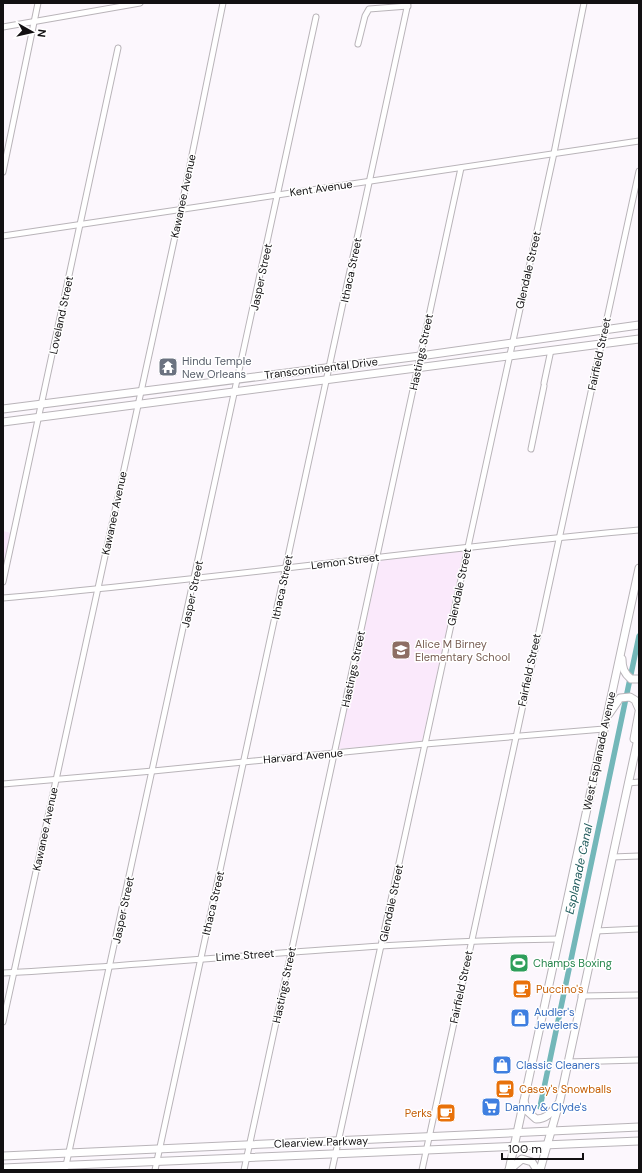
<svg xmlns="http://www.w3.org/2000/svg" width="642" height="1173" font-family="'DM Sans',sans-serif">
<rect width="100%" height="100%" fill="#fcf7fd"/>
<g fill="#fae9fb">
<path d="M 3,531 L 11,533 L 3,569 Z"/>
<path d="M 464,550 L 422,741 L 338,749 L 380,559 Z"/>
</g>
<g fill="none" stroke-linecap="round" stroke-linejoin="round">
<path stroke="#73b7b9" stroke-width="5.5" d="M 540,1107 L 639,636"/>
<g stroke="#b9b4b9" stroke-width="7">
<g id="street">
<path d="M 3,27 L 140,3"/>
<path d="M 358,44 L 365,16 L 369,9 L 408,6"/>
<path d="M 3,172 L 38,3"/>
<path d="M 3,236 L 639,141"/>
<path d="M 544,383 L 551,350"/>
<path d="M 531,449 L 544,386"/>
<path d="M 3,582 L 118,48"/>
<path d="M 3,598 C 215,579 427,549 639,530"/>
<path d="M 628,783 L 639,782"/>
<path d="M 3,784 L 153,771 L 425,744 L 604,729"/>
<path d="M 612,857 L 639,856"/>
<path d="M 596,931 L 639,929"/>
<path d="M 3,973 C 188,963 373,941 559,939"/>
<path d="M 581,996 L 639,995"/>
<path d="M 3,1022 L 181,209 L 223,3"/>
<path d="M 567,1062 L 639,1060"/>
<path d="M 65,1170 L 316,17"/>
<path d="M 155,1170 L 408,3"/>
<path d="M 244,1170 L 461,168"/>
<path d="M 332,1170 L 554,153 L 584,3"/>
<path d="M 422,1170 L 639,171"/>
</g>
</g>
<g stroke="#b9b4b9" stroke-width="9">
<g id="secondary">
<path d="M 3,409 L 420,356 L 639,325"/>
<path d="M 3,422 L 639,339"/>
<path d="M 622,659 C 622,668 624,673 631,679 L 639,679"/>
<path d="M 609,714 L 620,698 L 630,697 L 635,700 L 639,709"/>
<path d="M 634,739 L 639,712"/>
<path d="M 524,1101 L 527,1111 L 536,1119 C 546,1119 551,1113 557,1105"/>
<path d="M 3,1156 L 639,1127"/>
<path d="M 3,1168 L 639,1141"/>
<path d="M 509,1170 L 639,568"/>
<path d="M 509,1170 L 522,1159 L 532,1162 L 537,1170"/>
<path d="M 540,1170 L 560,1100 L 639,734"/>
</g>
</g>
<use href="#street" stroke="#fff" stroke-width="5"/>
<use href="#secondary" stroke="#fff" stroke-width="7"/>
</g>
<defs>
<g id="temple-square" transform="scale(1)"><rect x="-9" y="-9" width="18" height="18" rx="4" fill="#6b7280" stroke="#fff"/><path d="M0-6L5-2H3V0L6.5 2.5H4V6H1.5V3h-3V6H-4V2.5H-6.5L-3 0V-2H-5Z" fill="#fff"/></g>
<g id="school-square" transform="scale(1)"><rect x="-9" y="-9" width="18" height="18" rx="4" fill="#8d6e63" stroke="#fff"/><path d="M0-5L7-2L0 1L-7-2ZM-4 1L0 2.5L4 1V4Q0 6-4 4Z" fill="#fff"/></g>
<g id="stadium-square" transform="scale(1)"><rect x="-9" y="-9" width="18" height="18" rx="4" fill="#2e9e5b" stroke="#fff"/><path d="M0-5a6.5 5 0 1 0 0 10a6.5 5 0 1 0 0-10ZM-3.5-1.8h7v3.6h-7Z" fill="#fff"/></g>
<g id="cafe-square" transform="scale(1)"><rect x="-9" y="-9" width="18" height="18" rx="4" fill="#e8710a" stroke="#fff"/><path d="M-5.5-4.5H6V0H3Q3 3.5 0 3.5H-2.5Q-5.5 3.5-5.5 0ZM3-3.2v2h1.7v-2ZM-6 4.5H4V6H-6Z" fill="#fff"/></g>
<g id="shop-square" transform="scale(1)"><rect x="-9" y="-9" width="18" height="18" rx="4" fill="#3f7fe0" stroke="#fff"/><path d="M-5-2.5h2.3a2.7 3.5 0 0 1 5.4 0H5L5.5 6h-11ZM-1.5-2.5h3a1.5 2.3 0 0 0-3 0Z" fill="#fff"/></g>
<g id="supermarket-square" transform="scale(1)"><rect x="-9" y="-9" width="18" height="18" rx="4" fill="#3f7fe0" stroke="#fff"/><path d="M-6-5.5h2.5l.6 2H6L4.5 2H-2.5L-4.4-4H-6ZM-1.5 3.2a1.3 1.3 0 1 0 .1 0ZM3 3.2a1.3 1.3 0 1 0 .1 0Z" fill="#fff"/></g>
</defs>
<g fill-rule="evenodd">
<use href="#temple-square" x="168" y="367"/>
<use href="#school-square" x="401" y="650"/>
<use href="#stadium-square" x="519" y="963"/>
<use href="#cafe-square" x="522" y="989"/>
<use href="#shop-square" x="520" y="1018"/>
<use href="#shop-square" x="502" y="1065"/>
<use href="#cafe-square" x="505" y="1089"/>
<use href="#supermarket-square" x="491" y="1107"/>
<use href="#cafe-square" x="446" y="1113"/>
</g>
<g text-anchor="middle" stroke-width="3" stroke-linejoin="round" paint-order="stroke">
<g font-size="11" fill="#121012" stroke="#fff">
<text transform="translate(321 188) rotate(-8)" y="4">Kent Avenue</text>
<text transform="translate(183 196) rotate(-78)" y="4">Kawanee Avenue</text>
<text transform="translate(351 270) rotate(-78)" y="4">Ithaca Street</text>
<text transform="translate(528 270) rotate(-77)" y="4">Glendale Street</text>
<text transform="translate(261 277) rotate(-78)" y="4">Jasper Street</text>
<text transform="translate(61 315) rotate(-78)" y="4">Loveland Street</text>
<text transform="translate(421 352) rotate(-78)" y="4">Hastings Street</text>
<text transform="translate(599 354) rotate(-78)" y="4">Fairfield Street</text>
<text transform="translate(321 368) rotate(-7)" y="4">Transcontinental Drive</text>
<text transform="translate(114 513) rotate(-78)" y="4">Kawanee Avenue</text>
<text transform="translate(345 561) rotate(-7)" y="4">Lemon Street</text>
<text transform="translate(282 587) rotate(-78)" y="4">Ithaca Street</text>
<text transform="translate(459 587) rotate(-78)" y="4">Glendale Street</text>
<text transform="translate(192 594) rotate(-78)" y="4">Jasper Street</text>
<text transform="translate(353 669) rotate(-78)" y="4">Hastings Street</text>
<text transform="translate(529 670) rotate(-78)" y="4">Fairfield Street</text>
<text transform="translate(599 751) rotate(-78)" y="4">West Esplanade Avenue</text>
<text transform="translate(303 756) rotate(-5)" y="4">Harvard Avenue</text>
<text transform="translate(45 829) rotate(-78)" y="4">Kawanee Avenue</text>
<text transform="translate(213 903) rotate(-77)" y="4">Ithaca Street</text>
<text transform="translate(391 903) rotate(-78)" y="4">Glendale Street</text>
<text transform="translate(123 910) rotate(-78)" y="4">Jasper Street</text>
<text transform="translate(245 955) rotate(-4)" y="4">Lime Street</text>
<text transform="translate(284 985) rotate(-78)" y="4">Hastings Street</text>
<text transform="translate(461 987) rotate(-78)" y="4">Fairfield Street</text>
<text transform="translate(321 1142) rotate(-2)" y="4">Clearview Parkway</text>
</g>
<g font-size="11" fill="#5b616d" stroke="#fff" text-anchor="start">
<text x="182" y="365">Hindu Temple<tspan x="182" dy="13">New Orleans</tspan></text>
</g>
<g font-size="11" fill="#785e54" stroke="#fff" text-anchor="start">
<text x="415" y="648">Alice M Birney<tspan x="415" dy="13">Elementary School</tspan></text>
</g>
<g font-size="11" fill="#27864d" stroke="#fff" text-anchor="start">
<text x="533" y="967">Champs Boxing</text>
</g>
<g font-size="11" fill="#c56008" stroke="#fff" text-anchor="start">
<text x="536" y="993">Puccino's</text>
<text x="519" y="1093">Casey's Snowballs</text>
<text x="432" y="1117" text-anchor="end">Perks</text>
</g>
<g font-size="11" fill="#366cbe" stroke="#fff" text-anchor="start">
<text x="534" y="1016">Audler's<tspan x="534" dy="13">Jewelers</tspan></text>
<text x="516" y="1069">Classic Cleaners</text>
<text x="505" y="1111">Danny &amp; Clyde's</text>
</g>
<g font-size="12" font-style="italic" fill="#245e5f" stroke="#fff">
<text transform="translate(579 869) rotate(-78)" y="4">Esplanade Canal</text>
</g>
</g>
<rect width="642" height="1173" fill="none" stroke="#121012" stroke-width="8"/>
<g transform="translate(32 32) rotate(98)" stroke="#ffffff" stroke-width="3" paint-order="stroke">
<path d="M0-3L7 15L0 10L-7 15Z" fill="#121012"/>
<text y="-6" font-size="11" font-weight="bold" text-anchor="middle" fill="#121012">N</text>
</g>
<path d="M502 1153v6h81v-6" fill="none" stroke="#121012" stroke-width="2"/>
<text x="508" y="1153" font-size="12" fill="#121012" stroke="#ffffff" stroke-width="3" paint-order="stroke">100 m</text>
</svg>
